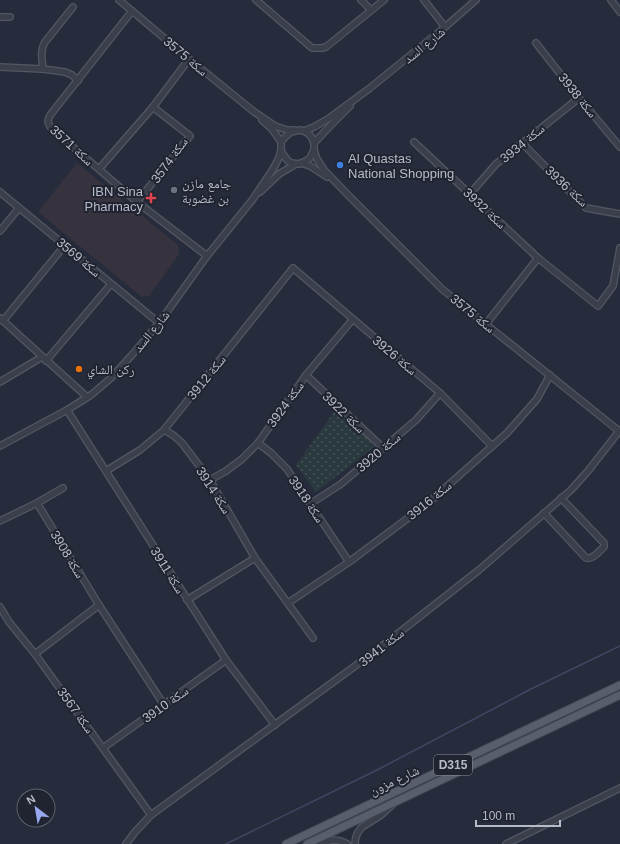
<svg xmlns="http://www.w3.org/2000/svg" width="620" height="844" font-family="Helvetica,'Noto Naskh Arabic',sans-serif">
<defs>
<pattern id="park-dots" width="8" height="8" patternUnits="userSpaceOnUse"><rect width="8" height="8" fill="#2a393e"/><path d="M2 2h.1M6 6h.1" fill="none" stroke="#475458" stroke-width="1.8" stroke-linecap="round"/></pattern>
</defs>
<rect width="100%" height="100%" fill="#272c3c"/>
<path fill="#36323e" d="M 77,163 L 178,245 L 179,254 L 149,296 L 142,297 L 38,212 Z"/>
<path fill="url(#park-dots)" d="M 334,412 L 358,427 L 374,447 L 316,492 L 296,465 Z"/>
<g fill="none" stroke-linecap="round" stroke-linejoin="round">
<path stroke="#3f4763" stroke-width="1.5" d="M 226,844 L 377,770 L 531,689 L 620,646"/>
<g stroke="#535764" stroke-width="8">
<g id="minor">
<path d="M 119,0 L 189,59 L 253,111 L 275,126 L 287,130 L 294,130"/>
<path d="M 256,0 L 312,48 L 322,48 L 326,47 L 384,0"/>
<path d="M 361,0 L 371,10"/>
<path d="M 424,0 L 445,27"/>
<path d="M 611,0 L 620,12"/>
<path d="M 132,11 L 51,114 C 47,120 47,123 52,129 L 137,202 L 207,256"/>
<path d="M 0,17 L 10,17"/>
<path d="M 536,43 L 579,98 L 620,147"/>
<path d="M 0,67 L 43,69 L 65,72 L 72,75 L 78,81"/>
<path d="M 43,69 C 42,59 40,50 45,42 L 73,7"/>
<path d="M 262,120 L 272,129 L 281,142"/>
<path d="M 304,131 L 314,127 L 328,119 L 370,88 L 445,27 L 476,0"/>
<path d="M 414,142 L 538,258 L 598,306 L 613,286 L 620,248"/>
<path d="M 314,143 L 331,125 L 350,106"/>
<path d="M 522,143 L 586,208 L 620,214"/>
<path d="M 314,150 L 310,158 L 306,161 L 299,164 L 292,163 L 288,161 L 282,153 L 281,149 L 281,142 L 284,138 L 291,132 L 300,130 L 304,131 L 309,134 L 312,138 L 314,143 L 314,150 L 317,159 L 324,170 L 350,197 L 442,289 L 619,431"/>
<path d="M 301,163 L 310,166 L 327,177"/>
<path d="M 99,169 L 153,107 L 189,59"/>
<path d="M 0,192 L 159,323"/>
<path d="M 260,192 L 279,174 L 296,164"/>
<path d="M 469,195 L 496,164 L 579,98"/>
<path d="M 137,202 L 190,136 L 153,107"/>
<path d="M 0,231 L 19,208"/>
<path d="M 0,318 L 87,397"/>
<path d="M 3,321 L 65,245"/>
<path d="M 486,324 L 538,258"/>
<path d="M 46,361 L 111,284"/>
<path d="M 306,375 L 383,448"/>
<path d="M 0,382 L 42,357"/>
<path d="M 67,410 L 226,660 L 275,725"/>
<path d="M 164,430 L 173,435 L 182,443 L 210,480 L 255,558 L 313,638"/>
<path d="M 258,443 L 271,453 L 287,469 L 349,562"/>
<path d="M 0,446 L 67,410 L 91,395 L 111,378 L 131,356 L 159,323 L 207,256 L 253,199 L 273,169 L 279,158 L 281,150"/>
<path d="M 106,471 L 140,450 L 164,430 L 293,268 L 440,393 L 492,446"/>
<path d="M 210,480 L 226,471 L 242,459 L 258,443 L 306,375 L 353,319"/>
<path d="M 37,503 L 99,605 L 164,705"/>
<path d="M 310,504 L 341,484 L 416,420 L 440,393"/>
<path d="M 544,513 L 586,558 C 593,560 599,551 604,547 L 604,543 L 561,498"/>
<path d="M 0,521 L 37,503 L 63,488"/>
<path d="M 187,600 L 255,558"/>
<path d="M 288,603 L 349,562 L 427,504 L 507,433 L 537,399 L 550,375"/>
<path d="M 0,607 L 9,622 L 35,654 L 151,815"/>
<path d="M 35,654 L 99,605"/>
<path d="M 103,748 L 226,660"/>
<path d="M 126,844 L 135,832 L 151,815 L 377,650 L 479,570 L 571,490 L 588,471 L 620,430"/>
<path d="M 319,844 C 330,840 337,838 347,844"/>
<path d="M 355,844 C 355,837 357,832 362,827 L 381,815 L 393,804"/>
<path d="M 506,844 L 620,788"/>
</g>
</g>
<g stroke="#444855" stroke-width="9">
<g id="major">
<path d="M 286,844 L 620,685"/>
<path d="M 307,844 L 620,695"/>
</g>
</g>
<use href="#minor" stroke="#3b3f4c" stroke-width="5.5"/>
<use href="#major" stroke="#595e6c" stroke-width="7"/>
</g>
<circle fill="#3f7fe0" stroke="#202431" stroke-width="1.5" cx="340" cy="165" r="4"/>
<circle fill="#6b7280" stroke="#202431" stroke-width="1.5" cx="174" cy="190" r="4"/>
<path fill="#e0444e" stroke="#202431" stroke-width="1.5" d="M149 192h4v4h4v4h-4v4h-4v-4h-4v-4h4z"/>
<circle fill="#e8710a" stroke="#202431" stroke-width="1.5" cx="79" cy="369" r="4"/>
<g text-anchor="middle" stroke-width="4" stroke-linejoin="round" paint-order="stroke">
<rect fill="#202431" stroke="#8a8d9a" stroke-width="1" x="434" y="755" width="38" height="20" rx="3"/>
<g font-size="12" font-weight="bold" fill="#b7bac7">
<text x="453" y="769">D315</text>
</g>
<g font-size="13" fill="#b7bac7" stroke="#202431">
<text transform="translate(424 45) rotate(-39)" y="5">شارع السد</text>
<text transform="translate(186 56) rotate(40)" y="5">سكة 3575</text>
<text transform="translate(578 95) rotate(51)" y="5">سكة 3938</text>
<text transform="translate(522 143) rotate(-39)" y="5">سكة 3934</text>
<text transform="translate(72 145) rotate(42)" y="5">سكة 3571</text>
<text transform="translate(169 160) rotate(-54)" y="5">سكة 3574</text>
<text transform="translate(567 186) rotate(43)" y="5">سكة 3936</text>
<text transform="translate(485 208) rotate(43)" y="5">سكة 3932</text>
<text transform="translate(79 257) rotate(40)" y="5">سكة 3569</text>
<text transform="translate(473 313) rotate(39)" y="5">سكة 3575</text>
<text transform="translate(151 331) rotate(-51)" y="5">شارع السد</text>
<text transform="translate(395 355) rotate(40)" y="5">سكة 3926</text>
<text transform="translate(206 377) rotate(-51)" y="5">سكة 3912</text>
<text transform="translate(285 404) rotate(-54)" y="5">سكة 3924</text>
<text transform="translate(344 412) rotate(44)" y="5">سكة 3922</text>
<text transform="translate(378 452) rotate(-40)" y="5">سكة 3920</text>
<text transform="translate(214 490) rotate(57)" y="5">سكة 3914</text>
<text transform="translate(307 499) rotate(56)" y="5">سكة 3918</text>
<text transform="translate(429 500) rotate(-39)" y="5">سكة 3916</text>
<text transform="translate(68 554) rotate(59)" y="5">سكة 3908</text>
<text transform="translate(168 570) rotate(58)" y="5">سكة 3911</text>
<text transform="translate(381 647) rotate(-38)" y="5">سكة 3941</text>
<text transform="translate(165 704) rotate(-35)" y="5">سكة 3910</text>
<text transform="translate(76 710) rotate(54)" y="5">سكة 3567</text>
<text transform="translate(394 780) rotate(-25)" y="5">شارع مزون</text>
</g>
<g font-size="13" fill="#b7bac7" stroke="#202431" text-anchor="start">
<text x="348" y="163">Al Quastas<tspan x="348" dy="15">National Shopping</tspan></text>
<text x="182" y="188">جامع مازن<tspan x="182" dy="15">بن غضوبة</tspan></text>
<text x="143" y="196" text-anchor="end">IBN Sina<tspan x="143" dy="15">Pharmacy</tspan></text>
<text x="87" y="374">ركن الشاي</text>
</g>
</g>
<g transform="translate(36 808) rotate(329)"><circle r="19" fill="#202431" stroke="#5c606d"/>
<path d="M0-3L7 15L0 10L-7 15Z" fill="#97a8ed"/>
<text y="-6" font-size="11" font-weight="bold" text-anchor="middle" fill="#b7bac7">N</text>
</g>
<path d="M476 820v6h84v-6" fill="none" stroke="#b7bac7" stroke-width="2"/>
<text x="482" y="820" font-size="12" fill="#b7bac7" stroke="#202431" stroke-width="3" paint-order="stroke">100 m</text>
</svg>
